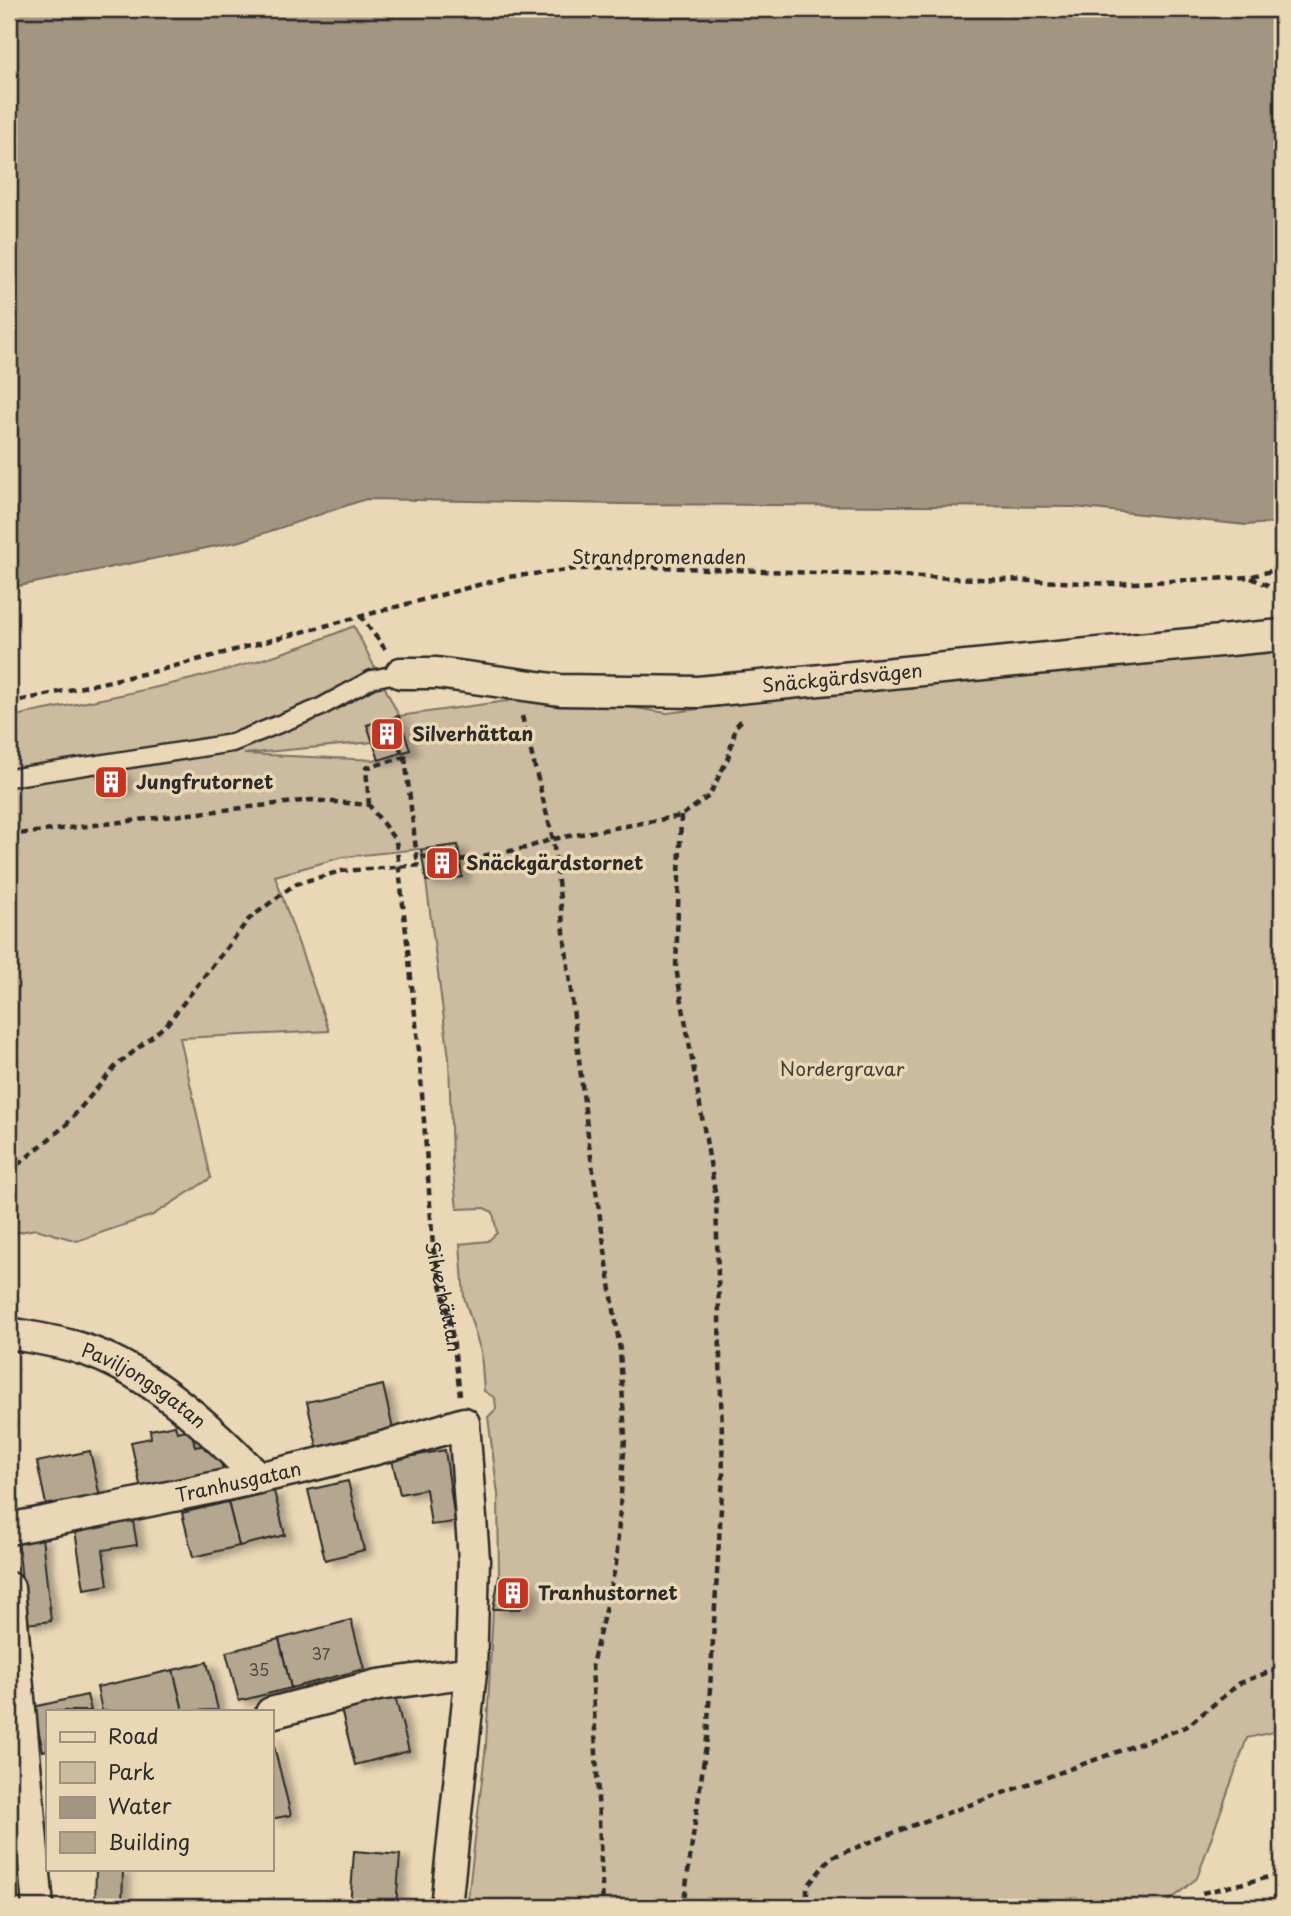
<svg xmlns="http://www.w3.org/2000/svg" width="1291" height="1916" font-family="'Playpen Sans',sans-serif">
<defs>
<filter id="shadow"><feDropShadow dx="8" dy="4.5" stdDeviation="3.5" flood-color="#0004"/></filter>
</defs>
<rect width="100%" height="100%" fill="#ead7b5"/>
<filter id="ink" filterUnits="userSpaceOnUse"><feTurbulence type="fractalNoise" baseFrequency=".0143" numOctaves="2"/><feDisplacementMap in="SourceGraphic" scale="14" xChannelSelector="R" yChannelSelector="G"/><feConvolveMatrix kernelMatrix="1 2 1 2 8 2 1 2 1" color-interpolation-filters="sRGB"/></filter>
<g filter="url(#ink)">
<path fill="#cbbb9f" stroke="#7b7365" stroke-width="2" fill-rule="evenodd" d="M 354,626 L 399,716 L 551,695 L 667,713 L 954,677 L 1282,643 L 1282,1730 L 1247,1738 L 1197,1878 L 1162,1907 L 467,1907 L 486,1745 L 493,1609 L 530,1588 L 519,1576 L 499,1577 L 498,1494 L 488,1417 L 496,1409 L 495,1398 L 484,1391 L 481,1352 L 464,1297 L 460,1244 L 488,1241 L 497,1233 L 493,1212 L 484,1208 L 457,1209 L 452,1162 L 449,1058 L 426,881 L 462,877 L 458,845 L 343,857 L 275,876 L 329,1031 L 180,1038 L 211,1178 L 153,1215 L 77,1241 L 36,1229 L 9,1234 L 9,717 C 125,695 244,673 354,626 ZM 398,716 L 410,750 L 376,760 L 244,754 L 373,742 L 367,725 Z"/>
<path fill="#a29581" stroke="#726b5f" stroke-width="2" d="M 9,9 L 1282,9 L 1282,522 L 1246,525 L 1074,507 L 620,504 L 366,499 L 241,541 L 9,588 Z"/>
<g fill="#b5a78f" stroke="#2b2b2b" stroke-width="2" filter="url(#shadow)">
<path d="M 399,716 L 410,750 L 379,760 L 367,725 Z"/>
<path d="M 123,771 L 125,790 L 100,793 L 97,775 Z"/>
<path d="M 458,845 L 462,877 L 426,881 L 421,850 Z"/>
<path d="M 383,1385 L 395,1438 L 319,1455 L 307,1402 Z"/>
<path d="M 175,1425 L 177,1432 L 191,1429 L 195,1447 L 217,1443 L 223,1471 L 141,1489 L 131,1442 L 151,1438 L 150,1430 Z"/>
<path d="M 445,1450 L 455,1522 L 431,1525 L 426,1489 L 400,1494 L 392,1460 Z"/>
<path d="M 90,1451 L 100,1497 L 47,1509 L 37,1462 Z"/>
<path d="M 348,1481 L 364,1550 L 325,1560 L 308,1490 Z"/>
<path d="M 274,1491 L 285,1535 L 239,1546 L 228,1502 Z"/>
<path d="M 228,1502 L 239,1546 L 193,1557 L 182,1513 Z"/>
<path d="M 132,1515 L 137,1545 L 103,1550 L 108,1585 L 84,1589 L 74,1524 Z"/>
<path d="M 42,1537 L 51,1621 L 26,1624 L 18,1540 Z"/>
<path d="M 519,1576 L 530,1588 L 531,1599 L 520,1609 L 493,1609 L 499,1577 Z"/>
<path d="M 351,1620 L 364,1669 L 291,1688 L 279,1639 Z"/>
<path d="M 279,1639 L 291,1688 L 239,1701 L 226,1652 Z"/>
<path d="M 207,1662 L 218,1710 L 183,1711 L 173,1670 Z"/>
<path d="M 173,1670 L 183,1711 L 102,1711 L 97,1687 Z"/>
<path d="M 87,1695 L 91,1711 L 47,1711 L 47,1750 L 43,1751 L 33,1707 Z"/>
<path d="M 395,1696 L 409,1751 L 355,1765 L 341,1709 Z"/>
<path d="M 271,1734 L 291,1815 L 271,1819 Z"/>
<path d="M 14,1844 L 23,1907 L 9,1907 L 9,1845 Z"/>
<path d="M 354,1851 L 400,1855 L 396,1907 L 350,1907 Z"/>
<path d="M 96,1869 L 123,1869 L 122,1907 L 95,1907 Z"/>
<path d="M 1235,1898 L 1242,1907 L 1222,1907 Z"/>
</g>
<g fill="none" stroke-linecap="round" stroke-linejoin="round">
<g stroke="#2b2b2b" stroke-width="21">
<path id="service" d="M 9,778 L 232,743 L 319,708 L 372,679 L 401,673"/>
</g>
<g stroke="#2b2b2b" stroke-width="35">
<g id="minor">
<path id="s2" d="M 401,673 L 437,673 L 560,690 L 698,692 L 1282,635"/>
<path id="s3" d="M 9,1333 C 33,1338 59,1341 82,1349 C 147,1369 212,1429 258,1478"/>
<path id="s4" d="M 9,1529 C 162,1498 315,1471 464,1423 L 474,1560 L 471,1672 L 446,1907"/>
<path d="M 9,1588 L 38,1907"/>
<path d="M 271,1713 L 378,1685 L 471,1672"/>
</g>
</g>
<g stroke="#2b2b2b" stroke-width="4.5" stroke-dasharray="7 5" stroke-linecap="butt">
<path d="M 1251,578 L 1282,591"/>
<path d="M 360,615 L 385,649"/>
<path d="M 9,703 L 156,671 L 508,577 L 576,569 L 656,567 L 1115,584 L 1249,577 L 1282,568"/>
<path d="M 522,716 L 553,839 L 589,1144 L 620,1350 L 625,1438 L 616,1564 L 592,1665 L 603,1907"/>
<path d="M 405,757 L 417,858 L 455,852"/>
<path d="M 369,805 L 366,768 L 405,757 L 393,737"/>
<path d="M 681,816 L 676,968 L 716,1197 L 723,1475 L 707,1738 L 683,1907"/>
<path id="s1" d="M 9,835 L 311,800 L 369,805 L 396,841 L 419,1051 L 433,1247 L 453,1338 L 460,1395"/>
<path d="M 460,860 L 526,848 L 553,839 L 681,816 L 709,796 L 728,758 L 736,726 L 743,719"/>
<path d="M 9,1172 L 66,1125 L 115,1067 L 167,1024 L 249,919 L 295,884 L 341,871 L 423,865"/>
<path d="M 1202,1893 L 1282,1874"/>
<path d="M 807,1907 L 807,1887 L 830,1858 L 903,1829 L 1186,1727 L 1240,1683 L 1282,1667"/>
</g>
<use href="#service" stroke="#ead7b5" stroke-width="16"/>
<use href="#minor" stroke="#ead7b5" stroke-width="30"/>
</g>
</g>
<defs>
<g id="building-square" transform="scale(1.75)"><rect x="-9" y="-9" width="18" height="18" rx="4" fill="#c8321e" stroke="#ead7b5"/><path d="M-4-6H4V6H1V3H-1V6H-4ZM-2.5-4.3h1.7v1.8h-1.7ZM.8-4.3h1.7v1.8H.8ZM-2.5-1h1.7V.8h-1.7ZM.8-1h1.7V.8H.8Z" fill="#fff"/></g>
</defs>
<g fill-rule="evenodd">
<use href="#building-square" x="387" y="734"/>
<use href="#building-square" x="111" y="782"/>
<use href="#building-square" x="442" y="863"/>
<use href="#building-square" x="513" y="1593"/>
</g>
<g text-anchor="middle" stroke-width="7" stroke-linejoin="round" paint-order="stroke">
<g font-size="16" fill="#4e4a44">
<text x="321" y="1660">37</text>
<text x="259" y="1676">35</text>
</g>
<g font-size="19" fill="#2b2b2b" stroke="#ead7b5">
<text x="659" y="564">Strandpromenaden</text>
<text dy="7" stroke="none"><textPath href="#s2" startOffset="443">Snäckgärdsvägen</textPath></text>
<text dy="7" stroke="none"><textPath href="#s1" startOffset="866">Silverhättan</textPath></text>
<text dy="7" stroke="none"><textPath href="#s3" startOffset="147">Paviljongsgatan</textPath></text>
<text dy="7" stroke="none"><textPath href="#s4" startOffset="234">Tranhusgatan</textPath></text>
</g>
<g font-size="19" font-weight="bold" fill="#2b2b2b" stroke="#ead7b5" text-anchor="start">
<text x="412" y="741">Silverhättan</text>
<text x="136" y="789">Jungfrutornet</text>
<text x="466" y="870">Snäckgärdstornet</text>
<text x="538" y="1600">Tranhustornet</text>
</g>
<g font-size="19" fill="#43413c" stroke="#ead7b5">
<text x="842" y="1076">Nordergravar</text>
</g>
</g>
<rect width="1291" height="1916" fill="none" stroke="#ead7b5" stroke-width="35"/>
<rect x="18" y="18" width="1256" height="1881" fill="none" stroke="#2b2b2b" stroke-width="2.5" filter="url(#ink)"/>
<rect x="46" y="1710" width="228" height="161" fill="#ead7b5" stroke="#9e927e" stroke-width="2"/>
<rect x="60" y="1732" width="35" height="10" fill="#ead7b5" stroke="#9e927e" stroke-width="2"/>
<text x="108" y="1744" font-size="21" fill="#2b2b2b">Road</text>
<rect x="60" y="1762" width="35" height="21" fill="#cbbb9f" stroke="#9e927e" stroke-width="2"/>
<text x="108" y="1780" font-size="21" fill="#2b2b2b">Park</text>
<rect x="60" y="1797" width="35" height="21" fill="#a29581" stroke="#9e927e" stroke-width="2"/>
<text x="108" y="1814" font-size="21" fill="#2b2b2b">Water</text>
<rect x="60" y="1832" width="35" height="21" fill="#b5a78f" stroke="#9e927e" stroke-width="2"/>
<text x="108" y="1850" font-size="21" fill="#2b2b2b">Building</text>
</svg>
